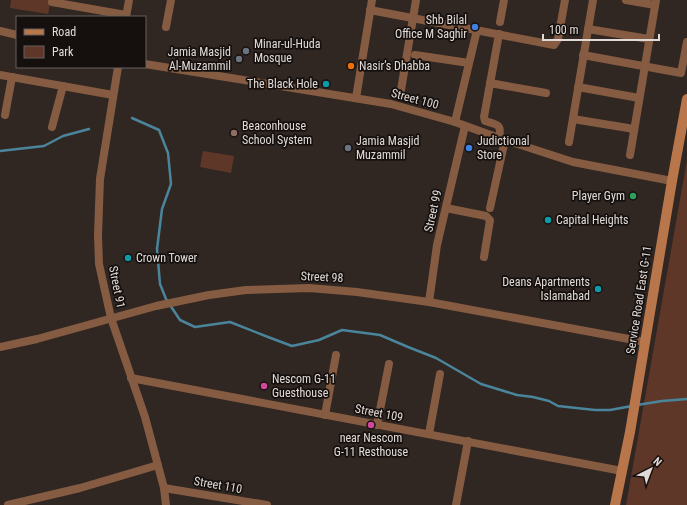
<svg xmlns="http://www.w3.org/2000/svg" width="687" height="505" font-family="'Roboto Condensed',sans-serif">
<rect width="100%" height="100%" fill="#302622"/>
<g fill="#5e3729">
<path d="M 11,0 L 51,0 L 48,14 L 10,8 Z"/>
<path d="M 203,151 L 234,156 L 231,173 L 200,167 Z"/>
<path d="M 687,160 L 687,505 L 626,505 Z"/>
</g>
<g fill="none" stroke-linecap="round" stroke-linejoin="round">
<g stroke="#4a859c" stroke-width="2.5">
<path d="M 132,118 L 159,130 L 168,153 L 171,184 L 162,209 L 157,249 L 160,284 L 166,299 L 180,320 L 195,327 L 230,322 L 268,337 L 292,346 L 319,340 L 342,330 L 380,335 L 408,347 L 436,358 L 481,384 L 517,395 L 533,397 L 549,401 L 558,406 L 595,410 L 610,410 L 632,406"/>
<path d="M 0,151 L 44,146 L 63,136 L 89,129"/>
<path d="M 637,405 L 662,401 L 687,399"/>
</g>
<g stroke="#855b41" stroke-width="8">
<path d="M 626,0 L 655,5"/>
<path d="M 52,2 L 126,15"/>
<path d="M 370,10 L 554,45 L 558,39 L 565,0"/>
<path d="M 126,17 L 129,0"/>
<path d="M 500,22 L 504,0"/>
<path d="M 166,27 L 171,0"/>
<path d="M 588,29 L 649,39"/>
<path d="M 0,31 L 17,35"/>
<path d="M 415,55 L 469,63"/>
<path d="M 583,55 L 681,73 L 687,42"/>
<path d="M 145,64 L 391,104 L 455,122 L 499,138 L 573,162 L 672,181"/>
<path d="M 118,67 L 100,179 L 98,235 L 99,264 L 111,318 L 145,417 L 164,488 L 166,505"/>
<path d="M 0,75 L 113,95"/>
<path d="M 490,83 L 546,93"/>
<path d="M 578,87 L 639,98"/>
<path d="M 401,90 L 416,0"/>
<path d="M 356,98 L 372,0"/>
<path d="M 5,115 L 12,77"/>
<path d="M 573,119 L 634,129"/>
<path d="M 455,122 L 477,30"/>
<path d="M 52,127 L 63,86"/>
<path d="M 499,138 C 502,124 498,125 485,121 L 484,117 L 499,34"/>
<path d="M 569,142 L 593,0"/>
<path d="M 630,155 L 656,0"/>
<path d="M 446,208 L 486,216 L 490,220 L 484,257"/>
<path d="M 490,208 L 505,140"/>
<path d="M 429,302 L 437,245 L 465,126"/>
<path d="M 0,347 L 37,339 L 156,306 L 209,295 L 246,290 L 309,288 L 357,292 L 429,302 L 645,342"/>
<path d="M 131,378 L 622,471"/>
<path d="M 325,415 L 336,355"/>
<path d="M 377,425 L 389,364"/>
<path d="M 429,434 L 440,374"/>
<path d="M 164,488 L 267,505"/>
<path d="M 8,505 L 80,488 L 158,465"/>
<path d="M 456,505 L 468,441"/>
</g>
<path stroke="#b9764b" stroke-width="10" d="M 615,505 L 630,432 L 672,181 L 687,99"/>
</g>
<g fill="#3f7fe0" stroke="#15100e" stroke-width="1.5">
<circle cx="475" cy="27" r="4"/>
<circle cx="469" cy="148" r="4"/>
</g>
<g fill="#6b7280" stroke="#15100e" stroke-width="1.5">
<circle cx="246" cy="51" r="4"/>
<circle cx="239" cy="59" r="4"/>
<circle cx="348" cy="148" r="4"/>
</g>
<circle fill="#e8710a" stroke="#15100e" stroke-width="1.5" cx="351" cy="66" r="4"/>
<g fill="#0f9aa8" stroke="#15100e" stroke-width="1.5">
<circle cx="326" cy="84" r="4"/>
<circle cx="548" cy="220" r="4"/>
<circle cx="128" cy="258" r="4"/>
<circle cx="598" cy="289" r="4"/>
</g>
<circle fill="#8d6e63" stroke="#15100e" stroke-width="1.5" cx="234" cy="133" r="4"/>
<circle fill="#2e9e5b" stroke="#15100e" stroke-width="1.5" cx="633" cy="196" r="4"/>
<g fill="#d1479c" stroke="#15100e" stroke-width="1.5">
<circle cx="264" cy="386" r="4"/>
<circle cx="371" cy="425" r="4"/>
</g>
<g text-anchor="middle" stroke-width="3.5" stroke-linejoin="round" paint-order="stroke">
<g font-size="12" fill="#e1dad7" stroke="#15100e" text-anchor="start">
<text x="467" y="24" text-anchor="end">Shb Bilal<tspan x="467" dy="14">Office M Saghir</tspan></text>
<text x="254" y="48">Minar-ul-Huda<tspan x="254" dy="14">Mosque</tspan></text>
<text x="231" y="56" text-anchor="end">Jamia Masjid<tspan x="231" dy="14">Al-Muzammil</tspan></text>
<text x="359" y="70">Nasir’s Dhabba</text>
<text x="318" y="88" text-anchor="end">The Black Hole</text>
<text x="242" y="130">Beaconhouse<tspan x="242" dy="14">School System</tspan></text>
<text x="356" y="145">Jamia Masjid<tspan x="356" dy="14">Muzammil</tspan></text>
<text x="477" y="145">Judictional<tspan x="477" dy="14">Store</tspan></text>
<text x="625" y="200" text-anchor="end">Player Gym</text>
<text x="556" y="224">Capital Heights</text>
<text x="136" y="262">Crown Tower</text>
<text x="590" y="286" text-anchor="end">Deans Apartments<tspan x="590" dy="14">Islamabad</tspan></text>
<text x="272" y="383">Nescom G-11<tspan x="272" dy="14">Guesthouse</tspan></text>
<text x="371" y="442" text-anchor="middle">near Nescom<tspan x="371" dy="14">G-11 Resthouse</tspan></text>
</g>
<g font-size="12" fill="#e1dad7" stroke="#15100e">
<text transform="translate(415 99) rotate(15)" y="4">Street 100</text>
<text transform="translate(433 211) rotate(-77)" y="4">Street 99</text>
<text transform="translate(322 277) rotate(3)" y="4">Street 98</text>
<text transform="translate(117 287) rotate(79)" y="4">Street 91</text>
<text transform="translate(639 300) rotate(-81)" y="4">Service Road East G-11</text>
<text transform="translate(379 413) rotate(11)" y="4">Street 109</text>
<text transform="translate(218 485) rotate(10)" y="4">Street 110</text>
</g>
</g>
<rect x="16" y="16" width="130" height="52" fill="#15100e" stroke="#67615e"/>
<rect x="24" y="29" width="20" height="6" fill="#b9764b" stroke="#67615e"/>
<text x="52" y="36" font-size="12" fill="#e1dad7">Road</text>
<rect x="24" y="46" width="20" height="12" fill="#5e3729" stroke="#67615e"/>
<text x="52" y="56" font-size="12" fill="#e1dad7">Park</text>
<g transform="translate(651 469) rotate(42)" stroke="#15100e" stroke-width="3" paint-order="stroke">
<path d="M0-3L7 15L0 10L-7 15Z" fill="#e1dad7"/>
<text y="-6" font-size="11" font-weight="bold" text-anchor="middle" fill="#e1dad7">N</text>
</g>
<path d="M543 34v6h116v-6" fill="none" stroke="#e1dad7" stroke-width="2"/>
<text x="549" y="34" font-size="12" fill="#e1dad7" stroke="#15100e" stroke-width="3" paint-order="stroke">100 m</text>
</svg>
